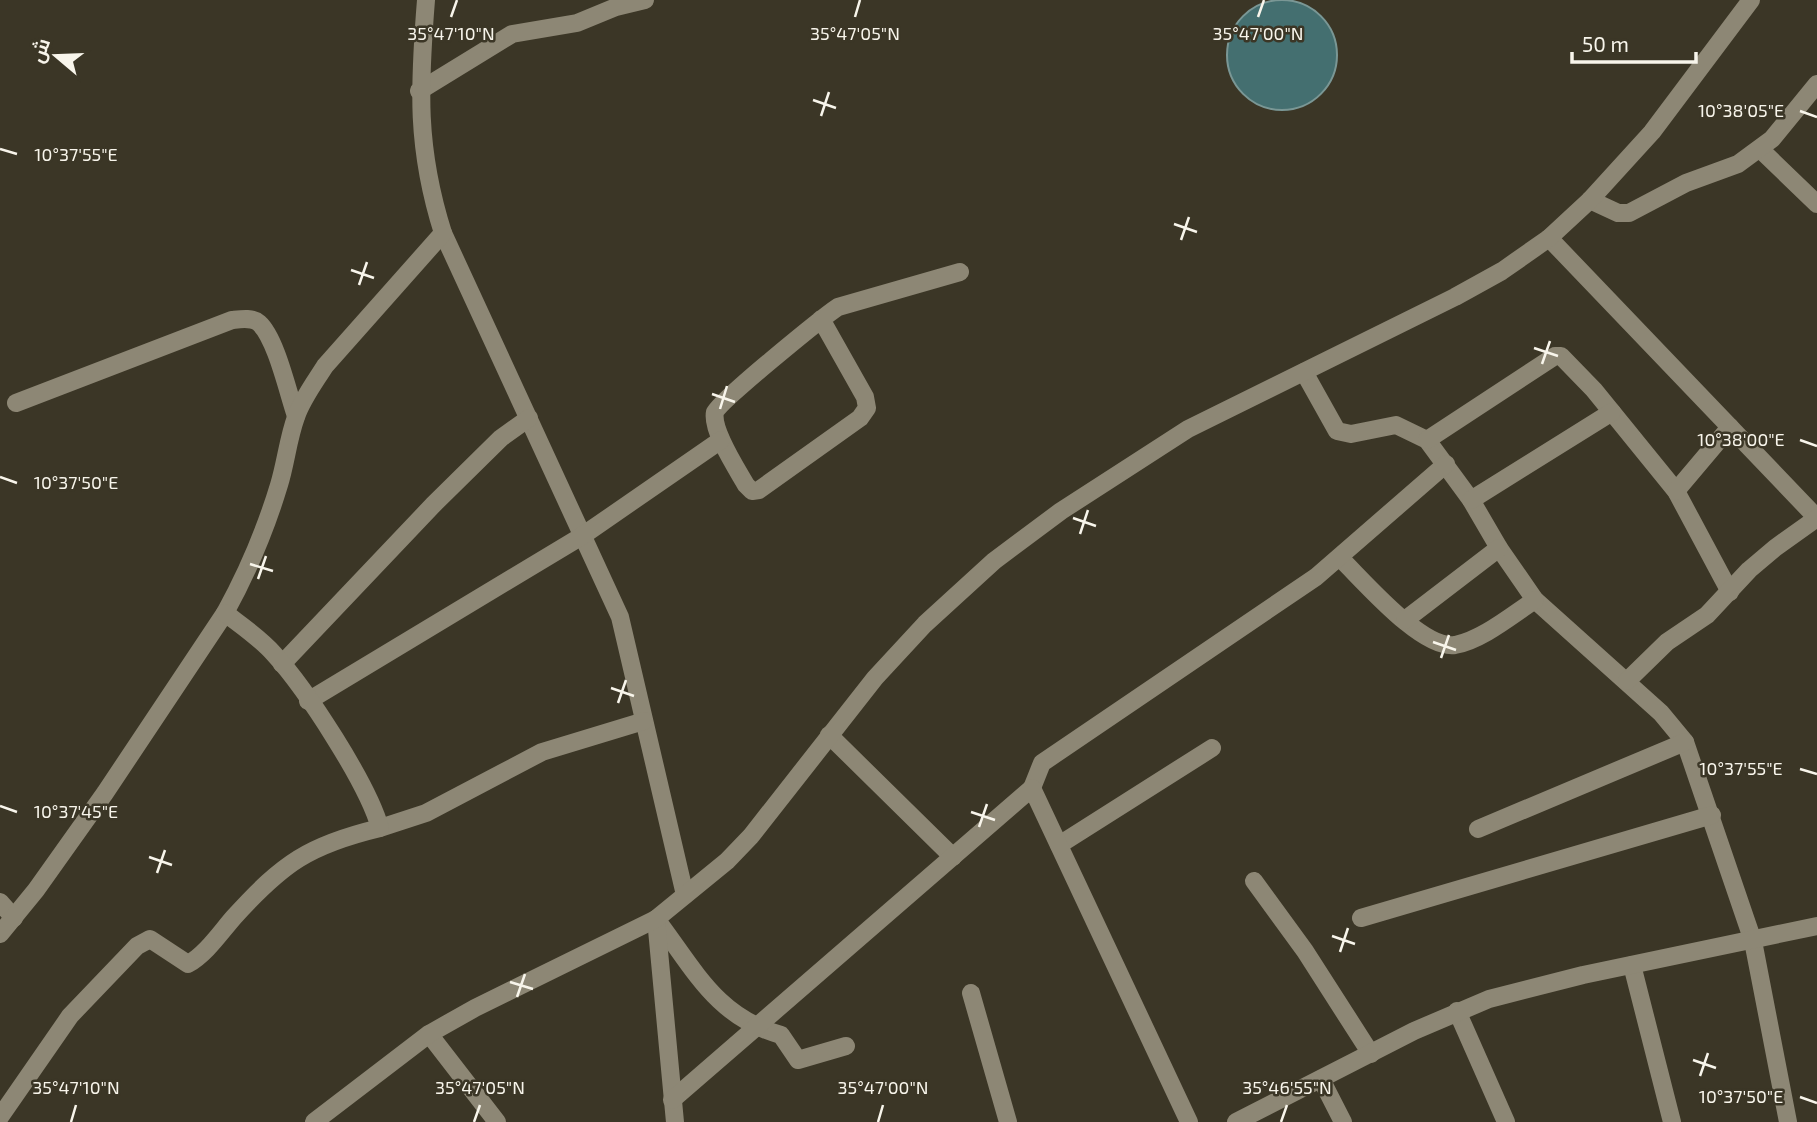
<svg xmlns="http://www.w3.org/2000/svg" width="1817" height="1122" font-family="'Exo 2',Cairo,sans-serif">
<rect width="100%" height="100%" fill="#3b3626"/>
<circle fill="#446f70" stroke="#7a9795" stroke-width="2" cx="1282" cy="55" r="55"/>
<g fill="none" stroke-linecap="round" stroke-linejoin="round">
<g stroke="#8d8775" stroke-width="18">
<path d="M 419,91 L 512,34 L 577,23 L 616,7 L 645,0"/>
<path d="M 1761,150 L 1817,204"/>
<path d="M 1590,200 L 1618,213 L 1629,213 L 1686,183 L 1738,164 L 1772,139 L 1817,84"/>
<path d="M 443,233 L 620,617 L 685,895"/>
<path d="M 1549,238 L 1817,518"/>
<path d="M 821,319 L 865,397 L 867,408 L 860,418 L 759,490 L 752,491 L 746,485 C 737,469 711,430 715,412 C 717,403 823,317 838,307 L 960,272"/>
<path d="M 1304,372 L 1337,431 L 1351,434 L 1396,425 L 1427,440 L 1471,500 L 1499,548 L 1535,600 L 1661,713 L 1685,742 L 1753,941 L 1788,1122"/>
<path d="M 16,403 L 232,320 C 241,319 252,317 259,323 C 276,338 288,393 296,416"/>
<path d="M 1427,440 L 1555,356 L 1561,356 L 1594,390 L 1676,491 L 1730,592"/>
<path d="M 1676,491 L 1730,427"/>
<path d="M 1471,500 L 1612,412"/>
<path d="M 1340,558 C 1363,580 1422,650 1455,645 C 1482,640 1512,615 1535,600"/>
<path d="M 1405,620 L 1499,548"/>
<path d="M 282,664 L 433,505 L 501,438 L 529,418"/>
<path d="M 1627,681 L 1667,642 L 1707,615 L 1749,570 L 1775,548 L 1817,518"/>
<path d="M 308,701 L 582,536 L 721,440"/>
<path d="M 829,735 L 953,857"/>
<path d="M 1032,788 L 1042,763 L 1316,577 L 1446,464"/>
<path d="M 380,828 L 426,813 L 542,752 L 644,721"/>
<path d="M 1478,829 L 1685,742"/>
<path d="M 1059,845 L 1212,748"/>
<path d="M 1254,881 L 1305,951 L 1371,1054"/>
<path d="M 0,902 L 14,918"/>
<path d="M 1361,918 L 1712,815"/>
<path d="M 656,919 C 695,970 716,1017 781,1035 L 798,1060 L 846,1046"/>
<path d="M 656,919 L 675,1122"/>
<path d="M 0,934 L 36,890 L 105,793 L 225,613 C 247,573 266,528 279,485 C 286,462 288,439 296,417 C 302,399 315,382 325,366 L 443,233 C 416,148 419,87 426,0"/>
<path d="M 1632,965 L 1672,1122"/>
<path d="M 971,993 L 1008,1122"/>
<path d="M 1457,1011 L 1506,1122"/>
<path d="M 429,1034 L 497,1122"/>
<path d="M 1321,1079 L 1343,1122"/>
<path d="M 672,1100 L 1032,788 L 1189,1122"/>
<path d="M 0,1117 L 70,1016 L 137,946 L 150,939 L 188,964 C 206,954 220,933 234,917 C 283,863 309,845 380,828 C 368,784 306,689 274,654 C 260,638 242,626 225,613"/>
<path d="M 314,1122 L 429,1034 L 475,1008 L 656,919 L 727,861 L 751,836 L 875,678 L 925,624 L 994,561 L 1061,511 L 1188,429 L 1455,297 L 1502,271 L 1549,238 L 1590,200 L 1652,132 L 1751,0"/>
<path d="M 1236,1122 L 1414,1031 L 1489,999 L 1583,975 L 1817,926"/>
</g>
</g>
<path fill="none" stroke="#f8f5eb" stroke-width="2.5" d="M 451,17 L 457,0M 855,17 L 860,0M 1258,17 L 1264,0M 813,100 L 836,108M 1800,111 L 1817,117M 821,116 L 829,92M 0,149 L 17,154M 1174,224 L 1197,232M 1181,240 L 1189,217M 351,270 L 374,278M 359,285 L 367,262M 1534,348 L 1558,356M 1542,364 L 1550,341M 712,394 L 735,402M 720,409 L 727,386M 1800,440 L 1817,446M 0,477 L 17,483M 1073,518 L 1096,526M 1080,534 L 1088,510M 250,564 L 273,571M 258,579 L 266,556M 1433,642 L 1456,650M 1441,658 L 1449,635M 611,688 L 634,696M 618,703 L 626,680M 1800,769 L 1817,774M 0,806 L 17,812M 971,812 L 995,820M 979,827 L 987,804M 149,857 L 172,865M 157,873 L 165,850M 1332,936 L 1355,944M 1340,952 L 1348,928M 510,982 L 533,989M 517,997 L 525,974M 1693,1060 L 1716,1068M 1700,1076 L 1708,1053M 1800,1097 L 1817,1103M 71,1122 L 76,1105M 474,1122 L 480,1105M 878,1122 L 883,1105M 1281,1122 L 1287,1105"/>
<g font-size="18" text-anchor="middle" fill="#f8f5eb" stroke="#3b3626" stroke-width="5" stroke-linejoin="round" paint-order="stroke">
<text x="451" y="40">35°47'10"N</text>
<text x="855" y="40">35°47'05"N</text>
<text x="1258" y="40">35°47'00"N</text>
<text x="1741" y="117">10°38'05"E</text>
<text x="76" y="161">10°37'55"E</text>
<text x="1741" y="446">10°38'00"E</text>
<text x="76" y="489">10°37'50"E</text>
<text x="1741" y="775">10°37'55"E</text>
<text x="76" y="818">10°37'45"E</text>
<text x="76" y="1094">35°47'10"N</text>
<text x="480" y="1094">35°47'05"N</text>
<text x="883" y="1094">35°47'00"N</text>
<text x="1287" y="1094">35°46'55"N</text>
<text x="1741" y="1103">10°37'50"E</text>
</g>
<g transform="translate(56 56) rotate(289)" stroke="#3b3626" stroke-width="5" paint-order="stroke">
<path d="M0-5L12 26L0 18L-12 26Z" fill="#f8f5eb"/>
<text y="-10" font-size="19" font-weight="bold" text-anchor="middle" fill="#f8f5eb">ش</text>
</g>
<path d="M1572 52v10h124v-10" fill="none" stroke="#f8f5eb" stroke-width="3.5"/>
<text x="1582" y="52" font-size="21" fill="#f8f5eb" stroke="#3b3626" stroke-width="5" paint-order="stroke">50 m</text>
</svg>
